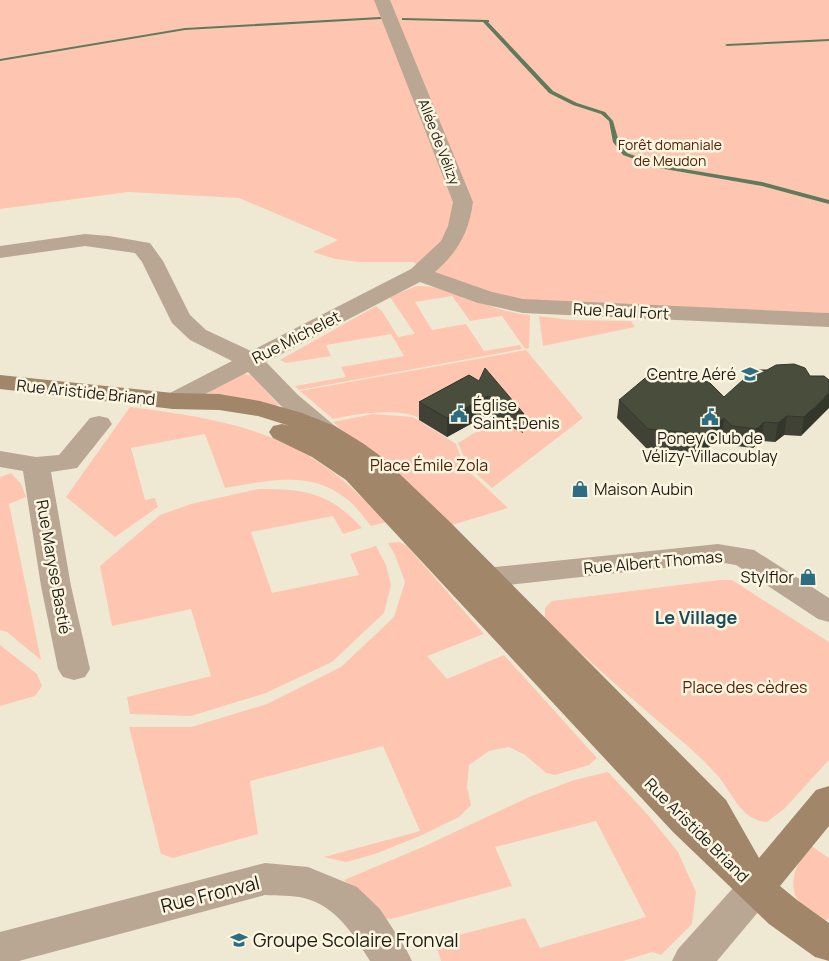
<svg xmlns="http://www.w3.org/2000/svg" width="829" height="961" font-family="Manrope,sans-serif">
<rect width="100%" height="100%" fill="#efe9d4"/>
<g fill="#fec6b0">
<path d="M 0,0 L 829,0 L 829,313 L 539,301 L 492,294 L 429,272 L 413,262 L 359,262 L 335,259 L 313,252 L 338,240 L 239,198 L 128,192 L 0,209 Z"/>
<path d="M 416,286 C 450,284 492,313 530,315 L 529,348 L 525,349 L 502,316 L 470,321 L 452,296 L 415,302 L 432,330 L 466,324 L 484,351 L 520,345 L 522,349 L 299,390 L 295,386 L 346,377 L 341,367 L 404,356 L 391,334 L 326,345 L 331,356 L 286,363 L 280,360 L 376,306 L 382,311 L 398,337 L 415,334 L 390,297 Z"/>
<path d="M 539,316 L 570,320 L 631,321 L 635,327 L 543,346 Z"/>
<path d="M 526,350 L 583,418 L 492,488 L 468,466 L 458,443 L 508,412 L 467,392 L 419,418 C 399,407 354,414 333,419 L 300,391 Z"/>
<path d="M 243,374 L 251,375 L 279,405 L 276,406 L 207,394 L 212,389 Z"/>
<path d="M 130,407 C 198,416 269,425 327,468 C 349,483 367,503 386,522 L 371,526 C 364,518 357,507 348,500 C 311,469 268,481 225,488 L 205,434 L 131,448 L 145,500 L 155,498 L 158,507 L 115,537 L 66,497 Z"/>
<path d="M 373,414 L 413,417 L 456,444 L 464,467 L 508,508 L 449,526 L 333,422 Z"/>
<path d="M 11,473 L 21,484 L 26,497 L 9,504 L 41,660 L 7,632 L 0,630 L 0,477 Z"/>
<path d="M 258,489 C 305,489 329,492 362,528 L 343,534 L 333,516 L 251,532 L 272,593 L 359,575 L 350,554 L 376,546 L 386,565 L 391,585 L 384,613 L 332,662 L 266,693 L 191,716 L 130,714 L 127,697 L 211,676 L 191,609 L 112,626 L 100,566 L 160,515 L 191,504 Z"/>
<path d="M 399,542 L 407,546 L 484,634 L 427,656 L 447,679 L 504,655 L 597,758 L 589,765 L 555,775 L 546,773 L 525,755 L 509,747 L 489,751 L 469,765 L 467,787 L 471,805 L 459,817 L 420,836 L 375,854 L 346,862 L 324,857 L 420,831 L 383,746 L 250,781 L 258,834 L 173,858 L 161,854 L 129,727 L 191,727 L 267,704 L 341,667 L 394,617 L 405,582 L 395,555 L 388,543 Z"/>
<path d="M 719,580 L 732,580 L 829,642 L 829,760 L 784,809 L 767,822 C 740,820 733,793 717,775 C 695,750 668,730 644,709 C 610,680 577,650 545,619 L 545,608 L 552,601 Z"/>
<path d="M 0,645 L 37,674 L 42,686 L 35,696 L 0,706 Z"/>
<path d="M 608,772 L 648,815 L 678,852 L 696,892 L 692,924 L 661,955 L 652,952 L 623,961 L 441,961 L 436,945 L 451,937 L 525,918 L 540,948 L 646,917 L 596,821 L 495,847 L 512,886 L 391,919 L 383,918 L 344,880 L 425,846 L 529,797 L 574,780 Z"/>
<path d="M 810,845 L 829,858 L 829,918 L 822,924 C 815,917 805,910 799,902 C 786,882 798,861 810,845 Z"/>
</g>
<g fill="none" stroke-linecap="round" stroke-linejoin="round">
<g fill="#5e7b5b" fill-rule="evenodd">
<path d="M 380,17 L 382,18 L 381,19 L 185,30 L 0,61 L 0,59 L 185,28 Z"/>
<path d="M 402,18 L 489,20 L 489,22 L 488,22 L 553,91 L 577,103 L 605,112 L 613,121 L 619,142 L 627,153 L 660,165 L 762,182 L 829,200 L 829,204 L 762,186 L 659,168 L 623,155 L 613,142 L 609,121 L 601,114 L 573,105 L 549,93 L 483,22 L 403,20 L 402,20 Z"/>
<path d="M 829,39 L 829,41 L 727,46 L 725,45 L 727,44 Z"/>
</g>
<g fill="#b9a794" fill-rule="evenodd">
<path d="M 374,0 L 390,0 L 473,202 C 469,232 458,252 435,272 L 492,292 L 523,299 L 829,313 L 829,327 L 523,313 L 478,303 L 420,282 L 266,362 L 298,395 L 335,426 L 339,432 L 335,438 L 326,440 L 317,438 L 280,405 L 248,372 L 182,406 L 173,409 L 164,406 L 160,401 L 164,396 L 232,361 L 190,340 L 172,323 L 142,262 L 135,253 L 85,246 L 0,258 L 0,246 L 85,234 L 109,236 L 150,243 L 163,261 L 190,315 L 206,330 L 251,351 L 411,269 L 441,241 L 448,226 L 453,202 Z"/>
<path d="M 99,416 L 108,418 L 112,424 L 77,468 L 51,472 L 71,586 L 90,669 L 85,677 L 74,680 L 63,677 L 58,669 L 41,586 L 23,471 L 0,467 L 0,451 L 36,457 L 59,455 L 90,418 Z"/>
<path d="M 718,544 L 754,550 L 829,598 L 829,622 L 818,619 L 736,565 L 718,562 L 498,586 L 469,596 L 458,593 L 454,586 L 458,579 L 495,567 Z"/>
<path d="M 265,863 L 308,867 L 357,887 L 380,909 L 406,949 L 412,961 L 370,961 C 354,935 336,906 304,898 C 292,895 278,896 265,895 L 19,961 L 0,961 L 0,932 Z"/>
<path d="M 756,872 L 769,877 L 775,888 L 769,899 L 717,961 L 672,961 L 678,949 L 743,877 Z"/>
</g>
<path fill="#a1866a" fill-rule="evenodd" d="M 0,375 L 173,393 L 219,394 L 260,401 L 302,413 L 335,426 L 364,444 L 383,458 L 450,522 L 726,800 L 759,858 L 816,790 L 829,786 L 829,826 L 780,886 L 797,900 L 829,923 L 829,961 L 815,957 L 769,924 L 673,832 L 346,480 L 312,457 L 273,438 L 269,432 L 273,426 L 282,424 L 290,426 L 258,416 L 219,410 L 173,409 L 0,389 Z"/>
</g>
<g fill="#3f4234">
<path d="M 469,375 L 524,414 L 523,433 L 487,415 L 447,437 L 419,420 L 419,402 Z"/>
<path d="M 810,376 L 824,376 L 801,436 L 784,435 L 775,442 L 761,441 L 753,448 L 728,445 L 721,437 L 702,453 L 646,448 L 617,418 L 619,400 L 724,397 Z"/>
</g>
<g fill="#33362a">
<path d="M 829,393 L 829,408 L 801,436 L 804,417 Z"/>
<path d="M 488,396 L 487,415 L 447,437 L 447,418 Z"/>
<path d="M 787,416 L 784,435 L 775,442 L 778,423 Z"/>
<path d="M 724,418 L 721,437 L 702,453 L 705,434 Z"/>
<path d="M 764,422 L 761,441 L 753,448 L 757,429 Z"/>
</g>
<g fill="#494d3c" stroke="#33362a">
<path d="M 794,364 L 805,368 L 810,376 L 824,376 L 829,380 L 829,393 L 804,417 L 787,416 L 778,423 L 764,422 L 757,429 L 732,426 L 724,418 L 705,434 L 648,429 L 619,400 L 650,374 L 709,382 L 724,397 L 754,370 L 767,370 L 776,365 Z"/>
<path d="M 485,368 L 524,414 L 488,396 L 447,418 L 419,402 L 469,375 L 479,381 Z"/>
</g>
<defs>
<g id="school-bare" transform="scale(1.35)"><path d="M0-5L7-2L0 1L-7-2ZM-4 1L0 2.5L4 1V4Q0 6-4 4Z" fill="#2c6d81" stroke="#fcf6e1" stroke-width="2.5" paint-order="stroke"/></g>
<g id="civic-bare" transform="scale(1.35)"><path d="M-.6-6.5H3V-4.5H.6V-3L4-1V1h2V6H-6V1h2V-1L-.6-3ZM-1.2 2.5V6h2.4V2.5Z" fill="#2c6d81" stroke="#fcf6e1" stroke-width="2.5" paint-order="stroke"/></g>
<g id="shop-bare" transform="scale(1.35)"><path d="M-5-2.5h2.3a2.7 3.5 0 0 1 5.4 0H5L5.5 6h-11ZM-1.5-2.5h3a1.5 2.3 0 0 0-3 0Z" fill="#2c6d81" stroke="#fcf6e1" stroke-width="2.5" paint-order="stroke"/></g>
</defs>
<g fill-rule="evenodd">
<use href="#school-bare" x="750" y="374"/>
<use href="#civic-bare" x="459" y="414"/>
<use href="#civic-bare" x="710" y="417"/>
<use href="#shop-bare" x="580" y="489"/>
<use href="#shop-bare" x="808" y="577"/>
<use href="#school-bare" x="239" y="940"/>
</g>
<g text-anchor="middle" stroke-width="5" stroke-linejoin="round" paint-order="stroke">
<g font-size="14" fill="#1e1c14" stroke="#fcf6e1">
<text transform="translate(439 142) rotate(69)" y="5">Allée de Vélizy</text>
</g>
<g font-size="14" fill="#542007" stroke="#fcf6e1">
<text x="670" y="150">Forêt domaniale<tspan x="670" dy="16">de Meudon</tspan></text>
</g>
<g font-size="16" fill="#1e1c14" stroke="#fcf6e1">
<text transform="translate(621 311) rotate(3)" y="6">Rue Paul Fort</text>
<text transform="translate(296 337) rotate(-27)" y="6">Rue Michelet</text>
<text transform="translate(86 392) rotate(6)" y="6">Rue Aristide Briand</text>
<text transform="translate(653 562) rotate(-5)" y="6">Rue Albert Thomas</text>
<text transform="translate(54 567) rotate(80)" y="6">Rue Maryse Bastié</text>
<text transform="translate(697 830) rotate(45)" y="6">Rue Aristide Briand</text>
</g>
<g font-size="16" fill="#1e1c14" stroke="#fcf6e1" text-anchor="end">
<text x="736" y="380">Centre Aéré</text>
<text x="473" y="411" text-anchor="start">Église<tspan x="473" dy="18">Saint-Denis</tspan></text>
<text x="710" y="444" text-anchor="middle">Poney Club de<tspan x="710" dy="18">Vélizy-Villacoublay</tspan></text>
<text x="594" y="495" text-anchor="start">Maison Aubin</text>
<text x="794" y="583">Stylflor</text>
</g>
<g font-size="16" fill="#542007" stroke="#fcf6e1">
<text x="429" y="471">Place Émile Zola</text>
<text x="745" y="693">Place des cèdres</text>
</g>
<g font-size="18" font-weight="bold" fill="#184c5c" stroke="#fcf6e1">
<text x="696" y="624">Le Village</text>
</g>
<g font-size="19" fill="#1e1c14" stroke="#fcf6e1">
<text transform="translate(210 894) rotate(-14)" y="7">Rue Fronval</text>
</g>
<g font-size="19" fill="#1e1c14" stroke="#fcf6e1" text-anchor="start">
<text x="253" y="947">Groupe Scolaire Fronval</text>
</g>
</g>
</svg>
